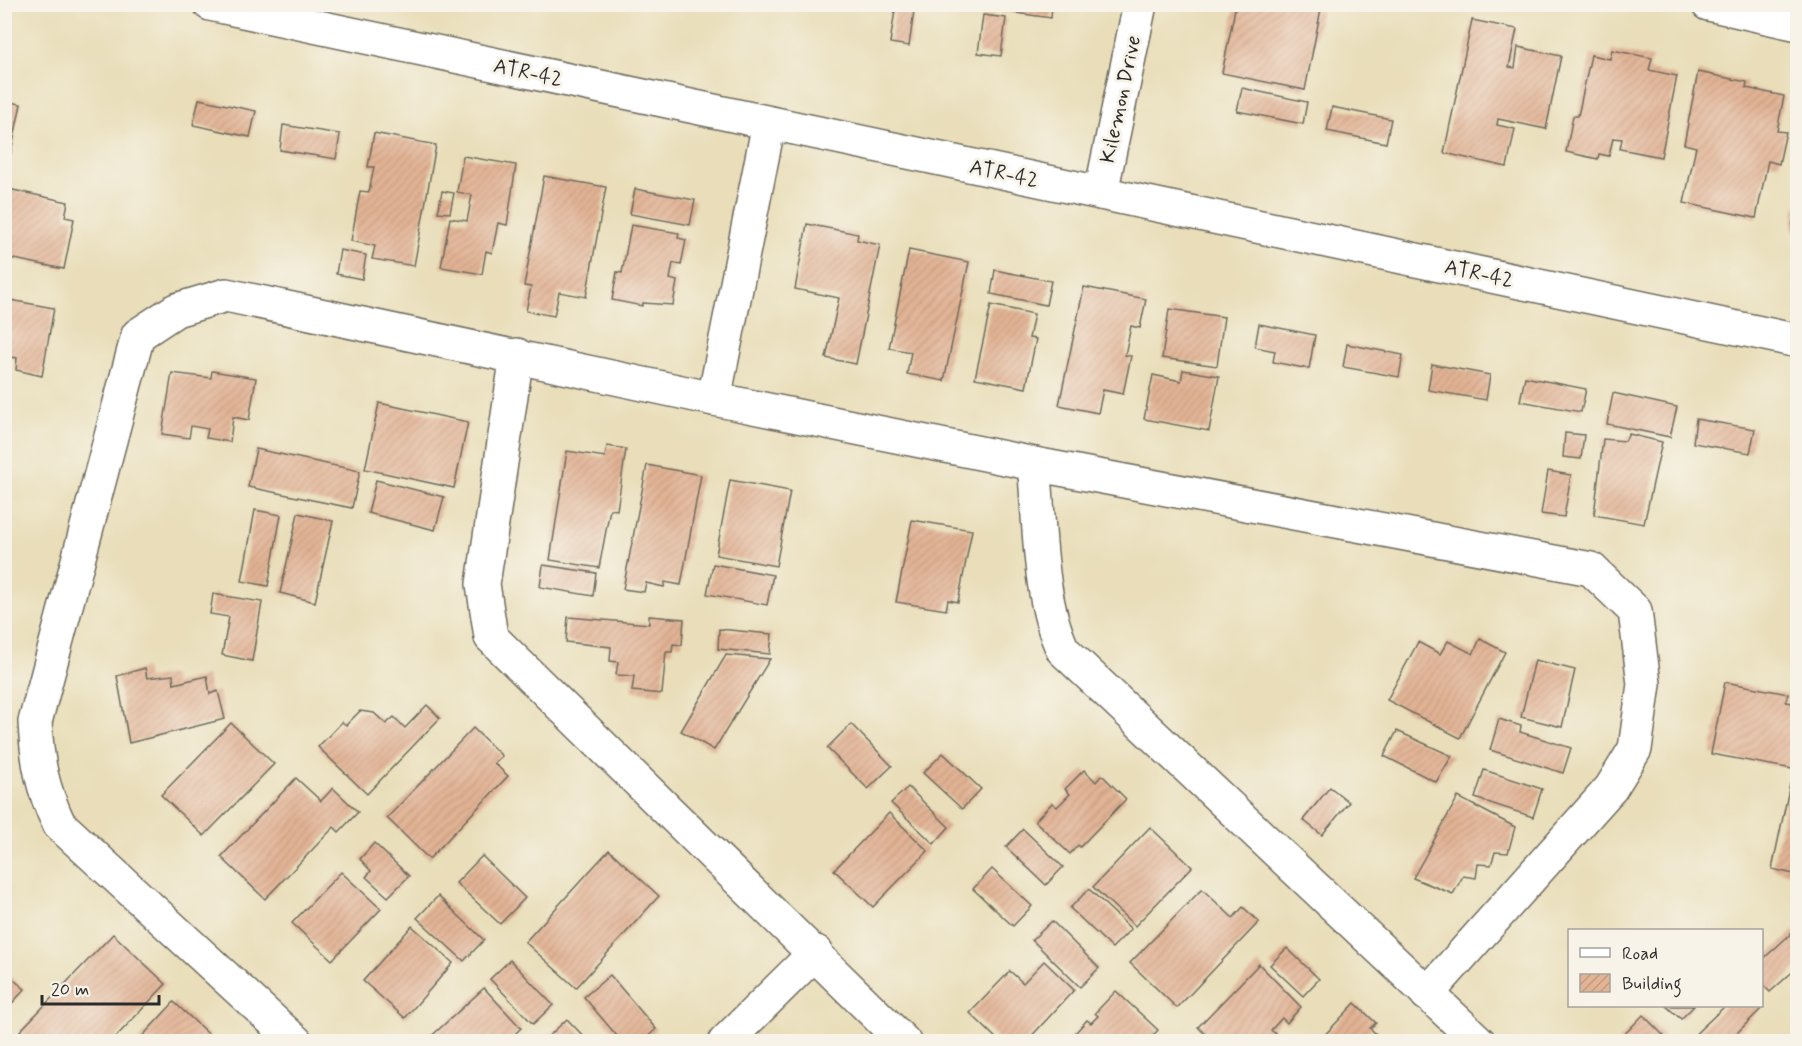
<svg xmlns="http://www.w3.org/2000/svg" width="1802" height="1046" font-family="Mynerve,sans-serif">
<defs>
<pattern id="building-hatch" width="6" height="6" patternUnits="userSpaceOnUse" patternTransform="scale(1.5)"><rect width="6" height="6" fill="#e2b394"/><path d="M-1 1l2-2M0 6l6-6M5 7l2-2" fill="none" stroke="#c29a80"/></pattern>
</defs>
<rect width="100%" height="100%" fill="#f7f3e8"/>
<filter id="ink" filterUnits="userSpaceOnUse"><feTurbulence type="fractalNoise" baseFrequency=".0167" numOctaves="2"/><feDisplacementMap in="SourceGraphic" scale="12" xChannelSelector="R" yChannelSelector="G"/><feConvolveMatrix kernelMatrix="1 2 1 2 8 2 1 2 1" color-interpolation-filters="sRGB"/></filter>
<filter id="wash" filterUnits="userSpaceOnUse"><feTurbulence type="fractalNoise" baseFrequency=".008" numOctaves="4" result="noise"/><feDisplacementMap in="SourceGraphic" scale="24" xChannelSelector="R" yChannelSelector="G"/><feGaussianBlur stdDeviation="1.35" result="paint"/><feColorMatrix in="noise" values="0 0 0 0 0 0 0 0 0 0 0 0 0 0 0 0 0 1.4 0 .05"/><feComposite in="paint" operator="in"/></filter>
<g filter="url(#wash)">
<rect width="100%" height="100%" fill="#e9deb9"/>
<g id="blocks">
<g fill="url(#building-hatch)">
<path d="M 896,4 L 915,4 L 909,46 L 890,43 Z"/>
<path d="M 988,4 L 1052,4 L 1051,18 L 987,9 Z"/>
<path d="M 1236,4 L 1322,4 L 1305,90 L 1222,73 Z"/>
<path d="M 983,15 L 1006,18 L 1001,56 L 978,53 Z"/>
<path d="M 1472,20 L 1517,29 L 1509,67 L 1515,68 L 1518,47 L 1561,56 L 1546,129 L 1498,119 L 1497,125 L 1515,129 L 1507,167 L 1444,153 Z"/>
<path d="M 1612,50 L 1652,58 L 1649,70 L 1677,76 L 1661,157 L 1620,149 L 1622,139 L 1613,138 L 1609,156 L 1599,154 L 1598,159 L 1566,152 L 1573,116 L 1578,116 L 1591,55 L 1610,59 Z"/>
<path d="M 1698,72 L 1747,82 L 1746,88 L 1784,96 L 1777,131 L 1786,132 L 1779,164 L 1768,161 L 1756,218 L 1684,203 L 1696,147 L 1684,144 Z"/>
<path d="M 1242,88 L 1307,102 L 1303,124 L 1237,111 Z"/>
<path d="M 199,99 L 256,111 L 250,137 L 193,125 Z"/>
<path d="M 4,101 L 21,104 L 8,166 L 4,165 Z"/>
<path d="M 1332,107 L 1391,119 L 1386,143 L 1327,131 Z"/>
<path d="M 283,125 L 340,134 L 336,159 L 280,150 Z"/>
<path d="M 374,133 L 436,145 L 414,266 L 372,259 L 375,246 L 351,241 L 360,191 L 369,192 L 374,167 L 368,167 Z"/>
<path d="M 463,156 L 516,165 L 507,225 L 498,223 L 492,253 L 486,251 L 482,274 L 441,267 L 450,218 L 467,221 L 472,195 L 457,192 Z"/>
<path d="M 544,176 L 606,187 L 586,297 L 559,292 L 554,316 L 526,311 L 531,287 L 524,286 Z"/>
<path d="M 4,188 L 68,202 L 65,217 L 74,219 L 64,269 L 4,257 Z"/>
<path d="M 635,189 L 695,200 L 690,225 L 630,214 Z"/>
<path d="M 442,191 L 454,193 L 450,213 L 438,212 Z"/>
<path d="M 1796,206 L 1798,206 L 1798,230 L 1792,229 Z"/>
<path d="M 807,224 L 858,234 L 857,240 L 880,245 L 856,364 L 826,358 L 839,298 L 795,289 Z"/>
<path d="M 631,225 L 679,233 L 678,238 L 686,240 L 681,265 L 673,263 L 670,279 L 677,281 L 673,305 L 643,303 L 642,306 L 612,300 L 617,272 L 622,273 Z"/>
<path d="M 340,250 L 366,255 L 362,279 L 336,274 Z"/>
<path d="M 909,250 L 969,262 L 944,381 L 907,374 L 911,352 L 889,348 Z"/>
<path d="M 995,270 L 1051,281 L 1046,305 L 991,294 Z"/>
<path d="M 1084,287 L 1146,299 L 1140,328 L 1131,326 L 1125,355 L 1131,356 L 1123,394 L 1103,390 L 1098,413 L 1059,405 Z"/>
<path d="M 10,300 L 54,308 L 42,376 L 16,370 L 17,358 L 4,356 L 4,305 L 9,305 Z"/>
<path d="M 991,305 L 1034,314 L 1029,338 L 1036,339 L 1026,388 L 975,378 Z"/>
<path d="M 1169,309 L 1224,317 L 1217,366 L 1162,358 Z"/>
<path d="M 1259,324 L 1315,335 L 1309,369 L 1273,362 L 1275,351 L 1255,347 Z"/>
<path d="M 1347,344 L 1403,355 L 1399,377 L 1343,367 Z"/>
<path d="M 1432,364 L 1490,375 L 1486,400 L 1428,390 Z"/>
<path d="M 1183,370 L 1219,376 L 1209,431 L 1144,419 L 1153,375 L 1181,381 Z"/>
<path d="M 212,371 L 256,378 L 249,420 L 233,417 L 230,442 L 206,438 L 208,429 L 191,426 L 189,438 L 162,434 L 172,373 L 211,378 Z"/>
<path d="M 1525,377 L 1586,389 L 1581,412 L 1520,401 Z"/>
<path d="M 1613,393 L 1677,407 L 1670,437 L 1607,424 Z"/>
<path d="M 379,403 L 468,422 L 454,488 L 365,469 Z"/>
<path d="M 1696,419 L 1755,429 L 1750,453 L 1693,443 Z"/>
<path d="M 1565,433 L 1584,435 L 1581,459 L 1563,457 Z"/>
<path d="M 1629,434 L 1662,442 L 1644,524 L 1594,515 L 1603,439 L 1625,441 Z"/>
<path d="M 607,446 L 626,449 L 617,510 L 610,509 L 599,568 L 550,560 L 567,451 L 605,457 Z"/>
<path d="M 256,449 L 360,471 L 352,508 L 248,487 Z"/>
<path d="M 647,465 L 701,475 L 681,585 L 665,582 L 664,587 L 646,583 L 644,592 L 623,589 Z"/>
<path d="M 1548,471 L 1571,475 L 1564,517 L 1541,514 Z"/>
<path d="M 376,480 L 444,497 L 435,530 L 368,513 Z"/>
<path d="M 730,480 L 790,491 L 776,566 L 716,555 Z"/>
<path d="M 255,510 L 281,515 L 268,586 L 242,581 Z"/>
<path d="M 298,513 L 333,521 L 315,602 L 280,593 Z"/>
<path d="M 912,520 L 972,530 L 958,602 L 948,600 L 946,610 L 896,602 Z"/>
<path d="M 713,564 L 773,575 L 767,605 L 707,594 Z"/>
<path d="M 543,565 L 596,573 L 593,596 L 540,587 Z"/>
<path d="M 213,594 L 262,602 L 252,661 L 222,655 L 229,617 L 210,614 Z"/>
<path d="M 649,616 L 684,619 L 682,645 L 673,644 L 672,652 L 666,652 L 662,694 L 632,691 L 634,676 L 616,675 L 618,662 L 610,661 L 611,647 L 566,642 L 568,617 L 649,624 Z"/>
<path d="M 719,629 L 772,634 L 770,654 L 718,649 Z"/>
<path d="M 1480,639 L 1505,652 L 1460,738 L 1387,700 L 1418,642 L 1440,654 L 1448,641 L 1473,654 Z"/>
<path d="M 726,655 L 770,659 L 714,750 L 681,731 Z"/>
<path d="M 1535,660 L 1575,670 L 1562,727 L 1521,717 Z"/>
<path d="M 145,668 L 147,678 L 173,675 L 174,684 L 207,676 L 210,694 L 218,691 L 225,719 L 129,743 L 117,676 Z"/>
<path d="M 1725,682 L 1788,694 L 1786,702 L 1798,704 L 1798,770 L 1711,754 Z"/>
<path d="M 427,705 L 440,718 L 367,794 L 318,747 L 342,722 L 346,725 L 360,711 L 374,713 L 386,724 L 394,717 L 405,728 Z"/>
<path d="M 1499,719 L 1521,726 L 1520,732 L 1571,748 L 1563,773 L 1490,750 Z"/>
<path d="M 231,723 L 274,764 L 204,836 L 161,795 Z"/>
<path d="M 851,724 L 892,766 L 868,789 L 827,748 Z"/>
<path d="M 473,728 L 502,756 L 494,763 L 508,776 L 429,859 L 387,818 Z"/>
<path d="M 1397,731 L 1452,756 L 1436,782 L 1384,756 Z"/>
<path d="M 943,753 L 981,789 L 962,809 L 923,773 Z"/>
<path d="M 1084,770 L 1096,782 L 1102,775 L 1126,799 L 1080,847 L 1078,845 L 1070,854 L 1035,821 L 1052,803 L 1057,807 L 1070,794 L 1065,789 Z"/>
<path d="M 1484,770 L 1542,789 L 1533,817 L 1475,798 Z"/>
<path d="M 296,778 L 321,801 L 333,788 L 358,812 L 339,832 L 334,827 L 265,899 L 221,857 Z"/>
<path d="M 1790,784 L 1798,786 L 1798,875 L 1772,869 Z"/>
<path d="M 908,787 L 949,827 L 934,844 L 891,803 Z"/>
<path d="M 1330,787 L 1349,802 L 1322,835 L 1303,820 Z"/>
<path d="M 1458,797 L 1515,827 L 1508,853 L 1495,852 L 1491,865 L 1478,864 L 1476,878 L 1463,876 L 1453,894 L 1413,878 Z"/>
<path d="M 889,813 L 928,851 L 873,907 L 834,870 Z"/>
<path d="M 1150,827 L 1192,867 L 1135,926 L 1093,887 Z"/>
<path d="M 1023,829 L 1063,867 L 1046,885 L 1006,847 Z"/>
<path d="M 374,843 L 409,876 L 388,897 L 366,877 L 371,871 L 360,859 Z"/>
<path d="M 609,850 L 659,896 L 576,988 L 525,942 Z"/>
<path d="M 482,856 L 525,898 L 500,924 L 456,883 Z"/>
<path d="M 992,869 L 1032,906 L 1013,926 L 973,889 Z"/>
<path d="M 341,872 L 381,909 L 332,960 L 292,923 Z"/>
<path d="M 1089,889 L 1131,929 L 1112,948 L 1070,908 Z"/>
<path d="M 1202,889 L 1233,918 L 1243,907 L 1259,922 L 1177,1008 L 1130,963 Z"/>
<path d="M 438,896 L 484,940 L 464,961 L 417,918 Z"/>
<path d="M 1052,921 L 1099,968 L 1080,987 L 1032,940 Z"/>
<path d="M 412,926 L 453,963 L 405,1018 L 363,981 Z"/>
<path d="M 1795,930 L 1798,967 L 1770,992 L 1762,984 L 1762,960 Z"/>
<path d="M 113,934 L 166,984 L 111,1042 L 32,1042 L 20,1031 Z"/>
<path d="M 1287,948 L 1319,979 L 1303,996 L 1270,965 Z"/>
<path d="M 510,960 L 553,1005 L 533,1024 L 490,979 Z"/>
<path d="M 1044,961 L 1074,990 L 1026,1042 L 1000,1042 L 970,1013 L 1010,971 L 1023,983 Z"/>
<path d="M 1259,964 L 1301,1007 L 1287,1023 L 1282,1018 L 1271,1030 L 1279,1037 L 1275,1042 L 1213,1042 L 1198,1027 Z"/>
<path d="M 4,972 L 25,989 L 4,1012 Z"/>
<path d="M 610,975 L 656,1029 L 642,1042 L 622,1042 L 584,997 Z"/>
<path d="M 484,988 L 521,1028 L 507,1042 L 425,1042 Z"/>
<path d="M 1116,991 L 1158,1030 L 1147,1042 L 1067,1042 L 1087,1020 L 1091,1023 L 1098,1016 L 1095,1013 Z"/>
<path d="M 174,1002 L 217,1042 L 137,1042 Z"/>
<path d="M 1355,1003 L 1376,1023 L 1370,1028 L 1381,1039 L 1378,1042 L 1318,1042 Z"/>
<path d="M 1666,1006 L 1694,1006 L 1681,1019 Z"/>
<path d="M 1725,1006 L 1758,1006 L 1761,1009 L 1728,1042 L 1687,1042 Z"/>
<path d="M 1643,1015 L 1664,1036 L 1658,1042 L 1617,1042 Z"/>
<path d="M 567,1019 L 589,1042 L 554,1042 L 549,1036 Z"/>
</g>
</g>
</g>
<g filter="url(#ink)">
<use href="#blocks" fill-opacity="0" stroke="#6e6a5d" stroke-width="1.5"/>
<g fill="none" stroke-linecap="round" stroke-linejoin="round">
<g stroke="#6e6a5d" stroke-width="36">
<g id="minor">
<path d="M 1708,4 L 1798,24"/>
<path d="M 1101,193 L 1140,4"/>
<path d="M 517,355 L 483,584 L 491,637 L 904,1042"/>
<path d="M 714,399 L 769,123"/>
<path d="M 1034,464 C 1040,521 1038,598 1063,650 L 1479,1042"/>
<path d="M 296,1042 L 59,824 C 42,788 37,762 35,722 L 138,335 L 176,310 L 226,295 L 714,399 L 1034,464 L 1591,569 L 1635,611 L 1644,684 L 1635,749 L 1611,788 L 1427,994"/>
<path d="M 725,1042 L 816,952"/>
</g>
</g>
<g stroke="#6e6a5d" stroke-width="36">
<path id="tertiary" d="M 210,4 L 1798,341"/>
</g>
<use href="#minor" stroke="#fff" stroke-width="33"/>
<use href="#tertiary" stroke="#fff" stroke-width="33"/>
</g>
</g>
<g text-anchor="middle" stroke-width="6" stroke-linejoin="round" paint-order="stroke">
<g font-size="21" fill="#2b2b2b" stroke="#f7f3e8">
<text transform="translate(528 72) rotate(12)" y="7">ATR-42</text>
<text transform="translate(1120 99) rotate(-78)" y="7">Kilemon Drive</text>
<text transform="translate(1004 173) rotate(12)" y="7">ATR-42</text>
<text transform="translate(1479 273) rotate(12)" y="7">ATR-42</text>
</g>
</g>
<rect width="1802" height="1046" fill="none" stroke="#f7f3e8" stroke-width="24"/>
<rect x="1568" y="929" width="195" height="78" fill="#f7f3e8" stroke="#a5a39c" stroke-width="1.5"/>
<rect x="1580" y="948" width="30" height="9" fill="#ffffff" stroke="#a5a39c" stroke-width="1.5"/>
<text x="1622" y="959" font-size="18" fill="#2b2b2b">Road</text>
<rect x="1580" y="974" width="30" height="18" fill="url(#building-hatch)" stroke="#a5a39c" stroke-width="1.5"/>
<text x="1622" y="989" font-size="18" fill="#2b2b2b">Building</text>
<path d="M42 995v9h117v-9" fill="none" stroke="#2b2b2b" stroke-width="3"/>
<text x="51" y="995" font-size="18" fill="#2b2b2b" stroke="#f7f3e8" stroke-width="4.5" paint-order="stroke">20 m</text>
</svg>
